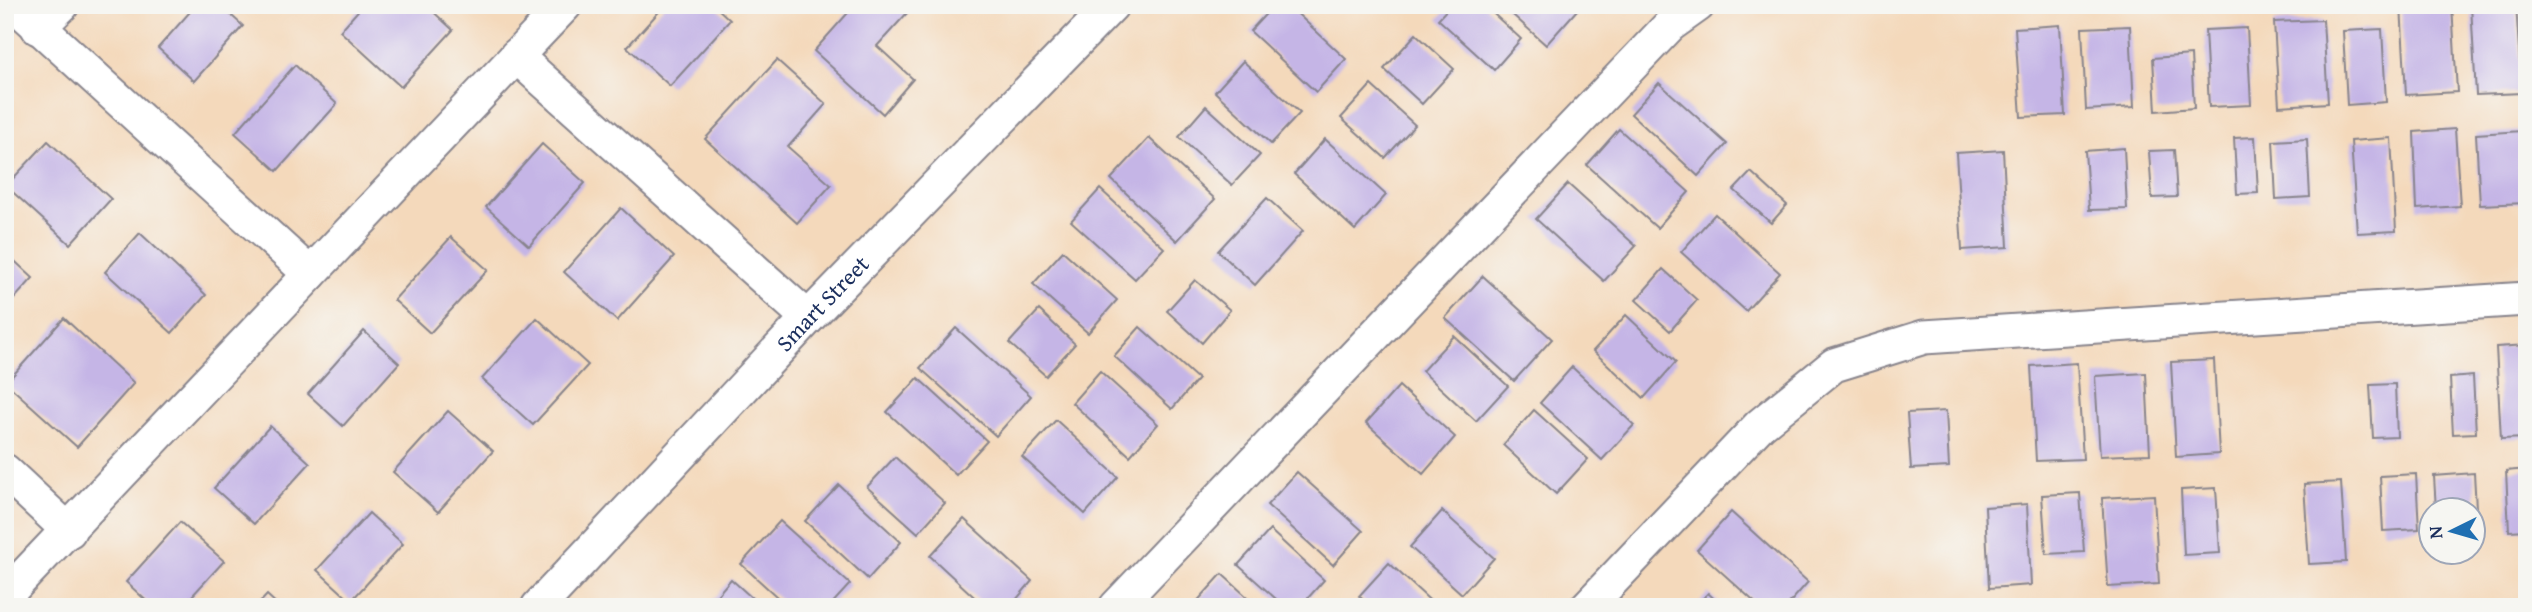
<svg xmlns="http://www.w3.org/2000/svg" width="2532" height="612" font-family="'Gentium Book Plus',serif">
<rect width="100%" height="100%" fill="#f6f6f2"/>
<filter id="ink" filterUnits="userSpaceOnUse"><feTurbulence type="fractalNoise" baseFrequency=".0143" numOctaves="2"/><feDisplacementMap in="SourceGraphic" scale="14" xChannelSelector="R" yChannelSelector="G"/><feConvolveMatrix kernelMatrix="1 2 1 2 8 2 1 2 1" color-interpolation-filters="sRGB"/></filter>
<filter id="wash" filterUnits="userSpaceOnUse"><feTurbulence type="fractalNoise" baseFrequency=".00686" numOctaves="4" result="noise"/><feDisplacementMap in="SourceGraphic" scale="28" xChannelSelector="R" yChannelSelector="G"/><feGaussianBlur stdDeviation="1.57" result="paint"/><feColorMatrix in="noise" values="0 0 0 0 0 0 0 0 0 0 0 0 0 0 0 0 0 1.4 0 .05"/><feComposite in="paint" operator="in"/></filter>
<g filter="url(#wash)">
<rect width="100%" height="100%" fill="#f4d9bb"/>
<g id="blocks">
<g fill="#c5b5e6">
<path d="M 196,5 L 220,5 L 243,26 L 194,81 L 158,48 Z"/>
<path d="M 363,5 L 426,5 L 453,30 L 401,87 L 340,31 Z"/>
<path d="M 665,5 L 714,5 L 730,20 L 670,86 L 627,47 Z"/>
<path d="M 855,5 L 900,5 L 908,12 L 877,46 L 913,79 L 883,114 L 814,51 Z"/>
<path d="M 1274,5 L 1288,5 L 1346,59 L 1316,92 L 1250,31 Z"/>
<path d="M 1451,5 L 1484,5 L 1521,39 L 1494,70 L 1438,19 Z"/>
<path d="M 1502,5 L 1571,5 L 1577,10 L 1546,45 Z"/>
<path d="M 2401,5 L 2452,5 L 2457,92 L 2406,95 Z"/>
<path d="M 2471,5 L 2516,5 L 2522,93 L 2476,95 Z"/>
<path d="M 2323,20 L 2328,103 L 2279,106 L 2274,22 Z"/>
<path d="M 2060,25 L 2065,115 L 2021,117 L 2015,28 Z"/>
<path d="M 2130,26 L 2134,107 L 2086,110 L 2082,28 Z"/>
<path d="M 2247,28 L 2251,105 L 2209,107 L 2205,30 Z"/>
<path d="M 2382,29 L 2386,102 L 2347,105 L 2343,31 Z"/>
<path d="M 1416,34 L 1454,69 L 1422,104 L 1384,69 Z"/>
<path d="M 2191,55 L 2194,108 L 2156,111 L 2153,58 Z"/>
<path d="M 777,60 L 826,104 L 788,147 L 831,185 L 797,223 L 705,139 Z"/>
<path d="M 1243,61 L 1300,113 L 1271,144 L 1215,92 Z"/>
<path d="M 295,65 L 337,104 L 277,171 L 235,133 Z"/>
<path d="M 1659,83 L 1727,144 L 1698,176 L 1631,114 Z"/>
<path d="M 1371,85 L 1415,125 L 1385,158 L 1341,118 Z"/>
<path d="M 1206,106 L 1260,155 L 1232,185 L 1179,137 Z"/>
<path d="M 1619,129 L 1689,192 L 1657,228 L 1587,165 Z"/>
<path d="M 2455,129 L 2460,206 L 2417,209 L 2414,132 Z"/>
<path d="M 2522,131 L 2526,203 L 2480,205 L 2476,134 Z"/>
<path d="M 2255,137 L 2258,193 L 2237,194 L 2234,138 Z"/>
<path d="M 1149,138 L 1215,199 L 1177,241 L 1111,179 Z"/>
<path d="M 2391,138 L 2396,231 L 2357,233 L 2351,141 Z"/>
<path d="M 1325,139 L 1386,195 L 1355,230 L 1294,174 Z"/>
<path d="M 2307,139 L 2310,197 L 2276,199 L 2273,141 Z"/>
<path d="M 48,141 L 111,199 L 70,244 L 6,186 Z"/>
<path d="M 542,144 L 585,183 L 529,246 L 486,207 Z"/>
<path d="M 2124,148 L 2127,209 L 2089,210 L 2085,151 Z"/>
<path d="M 2003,150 L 2008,247 L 1962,250 L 1956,153 Z"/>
<path d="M 2174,150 L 2177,197 L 2152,198 L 2149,151 Z"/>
<path d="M 1751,172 L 1787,205 L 1771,223 L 1734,190 Z"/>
<path d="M 1568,184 L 1636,246 L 1604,281 L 1536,219 Z"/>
<path d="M 1100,189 L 1164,248 L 1135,279 L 1071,221 Z"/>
<path d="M 1267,198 L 1303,231 L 1255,285 L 1218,251 Z"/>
<path d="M 621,208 L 674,257 L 617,321 L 564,272 Z"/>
<path d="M 1715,214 L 1780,273 L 1746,311 L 1681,252 Z"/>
<path d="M 140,233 L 206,295 L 172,333 L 105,272 Z"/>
<path d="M 451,237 L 488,270 L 430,333 L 394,300 Z"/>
<path d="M 1063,251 L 1117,300 L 1088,333 L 1033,284 Z"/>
<path d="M 5,252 L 33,278 L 5,309 Z"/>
<path d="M 1663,269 L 1697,300 L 1670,331 L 1636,300 Z"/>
<path d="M 1483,276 L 1552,339 L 1514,381 L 1445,318 Z"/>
<path d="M 1195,280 L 1230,310 L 1202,343 L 1167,311 Z"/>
<path d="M 1039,310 L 1075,344 L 1046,376 L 1009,343 Z"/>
<path d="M 1626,315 L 1676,362 L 1644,398 L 1593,351 Z"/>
<path d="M 64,318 L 134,383 L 77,447 L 6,383 Z"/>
<path d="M 537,318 L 588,365 L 533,425 L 482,379 Z"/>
<path d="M 1140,327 L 1198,379 L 1172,409 L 1114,356 Z"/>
<path d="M 956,328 L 1031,396 L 996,436 L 920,368 Z"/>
<path d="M 364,331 L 399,363 L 343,426 L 308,394 Z"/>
<path d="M 1454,336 L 1508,386 L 1476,421 L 1422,371 Z"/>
<path d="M 2527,345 L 2527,438 L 2501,439 L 2496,347 Z"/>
<path d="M 2214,360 L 2219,454 L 2176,457 L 2171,362 Z"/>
<path d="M 2077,363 L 2083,459 L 2036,461 L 2031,366 Z"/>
<path d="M 1572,367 L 1634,425 L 1602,460 L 1540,403 Z"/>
<path d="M 1100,371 L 1158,424 L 1130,456 L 1072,403 Z"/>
<path d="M 2146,373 L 2150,454 L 2100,456 L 2095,376 Z"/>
<path d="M 2473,376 L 2476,433 L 2453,434 L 2450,378 Z"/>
<path d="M 918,378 L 987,441 L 956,475 L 887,412 Z"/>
<path d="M 2395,384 L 2397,437 L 2373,438 L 2370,385 Z"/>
<path d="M 1399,386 L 1455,437 L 1423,474 L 1366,423 Z"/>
<path d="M 1534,410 L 1588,459 L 1556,494 L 1503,445 Z"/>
<path d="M 448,411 L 493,451 L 438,512 L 393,472 Z"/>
<path d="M 1946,411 L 1949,467 L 1911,469 L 1907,413 Z"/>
<path d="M 1056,420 L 1118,477 L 1085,514 L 1022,457 Z"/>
<path d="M 270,426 L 310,463 L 254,524 L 214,488 Z"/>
<path d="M 895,457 L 945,503 L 918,533 L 867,487 Z"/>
<path d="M 2527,469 L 2527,530 L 2509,531 L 2506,471 Z"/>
<path d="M 1297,472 L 1363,531 L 1333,565 L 1267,505 Z"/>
<path d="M 2474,473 L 2477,526 L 2472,526 L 2472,510 L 2436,510 L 2434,476 Z"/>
<path d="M 2416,474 L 2419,529 L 2383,531 L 2380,476 Z"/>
<path d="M 2341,482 L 2346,562 L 2309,564 L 2304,484 Z"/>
<path d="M 839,485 L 901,542 L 868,579 L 805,521 Z"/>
<path d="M 2216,488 L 2220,553 L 2184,555 L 2181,490 Z"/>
<path d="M 2080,493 L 2084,552 L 2046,554 L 2042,495 Z"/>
<path d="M 2154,495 L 2159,584 L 2108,587 L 2102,498 Z"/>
<path d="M 2027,504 L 2031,585 L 1989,588 L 1985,507 Z"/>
<path d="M 1442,511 L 1494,558 L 1462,594 L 1410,547 Z"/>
<path d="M 1731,512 L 1808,582 L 1786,607 L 1760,607 L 1697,550 Z"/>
<path d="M 369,513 L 403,544 L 351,601 L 317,570 Z"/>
<path d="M 964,519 L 1032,581 L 1010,607 L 985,607 L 930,556 Z"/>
<path d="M 780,521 L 850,584 L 829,607 L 788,607 L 741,564 Z"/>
<path d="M 180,522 L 224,561 L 182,607 L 153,607 L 126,582 Z"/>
<path d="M 1270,530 L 1324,580 L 1300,607 L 1285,607 L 1238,565 Z"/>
<path d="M 1389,563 L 1437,607 L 1371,607 L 1359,596 Z"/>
<path d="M 1222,574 L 1258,607 L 1192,607 Z"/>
<path d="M 731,579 L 762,607 L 707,607 Z"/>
<path d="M 1708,593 L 1723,607 L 1695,607 Z"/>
<path d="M 267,595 L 280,607 L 256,607 Z"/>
</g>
</g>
</g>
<g filter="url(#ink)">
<use href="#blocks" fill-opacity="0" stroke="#88848c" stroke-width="2"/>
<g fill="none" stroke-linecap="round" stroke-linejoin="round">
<g stroke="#88848c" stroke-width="37">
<g id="street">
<path d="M 15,5 L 310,274"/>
<path d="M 38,28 L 62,5"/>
<path d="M 516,56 L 808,318"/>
<path d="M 5,471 L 69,531"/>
<path d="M 5,596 L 565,5"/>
<path id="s1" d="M 538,607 L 808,318 L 1112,5"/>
<path d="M 1116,607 L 1670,25 L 1698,5"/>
<path d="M 1587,607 L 1760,425 L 1834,365 L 1924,337 L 2527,299"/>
</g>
</g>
<use href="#street" stroke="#fff" stroke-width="33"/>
</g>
</g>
<g text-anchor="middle" stroke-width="7" stroke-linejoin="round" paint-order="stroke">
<g font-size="23" fill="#1b2f5e" stroke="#f6f6f2">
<text dy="8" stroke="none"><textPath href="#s1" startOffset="416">Smart Street</textPath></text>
</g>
</g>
<rect width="2532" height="612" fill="none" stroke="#f6f6f2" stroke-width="28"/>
<g transform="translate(2452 531) rotate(265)"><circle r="33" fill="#f6f6f2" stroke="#9ea6b7" stroke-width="2"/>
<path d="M0-5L12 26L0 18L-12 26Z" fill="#1f6fb2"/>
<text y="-10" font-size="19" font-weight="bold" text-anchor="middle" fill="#1b2f5e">N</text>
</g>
</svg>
